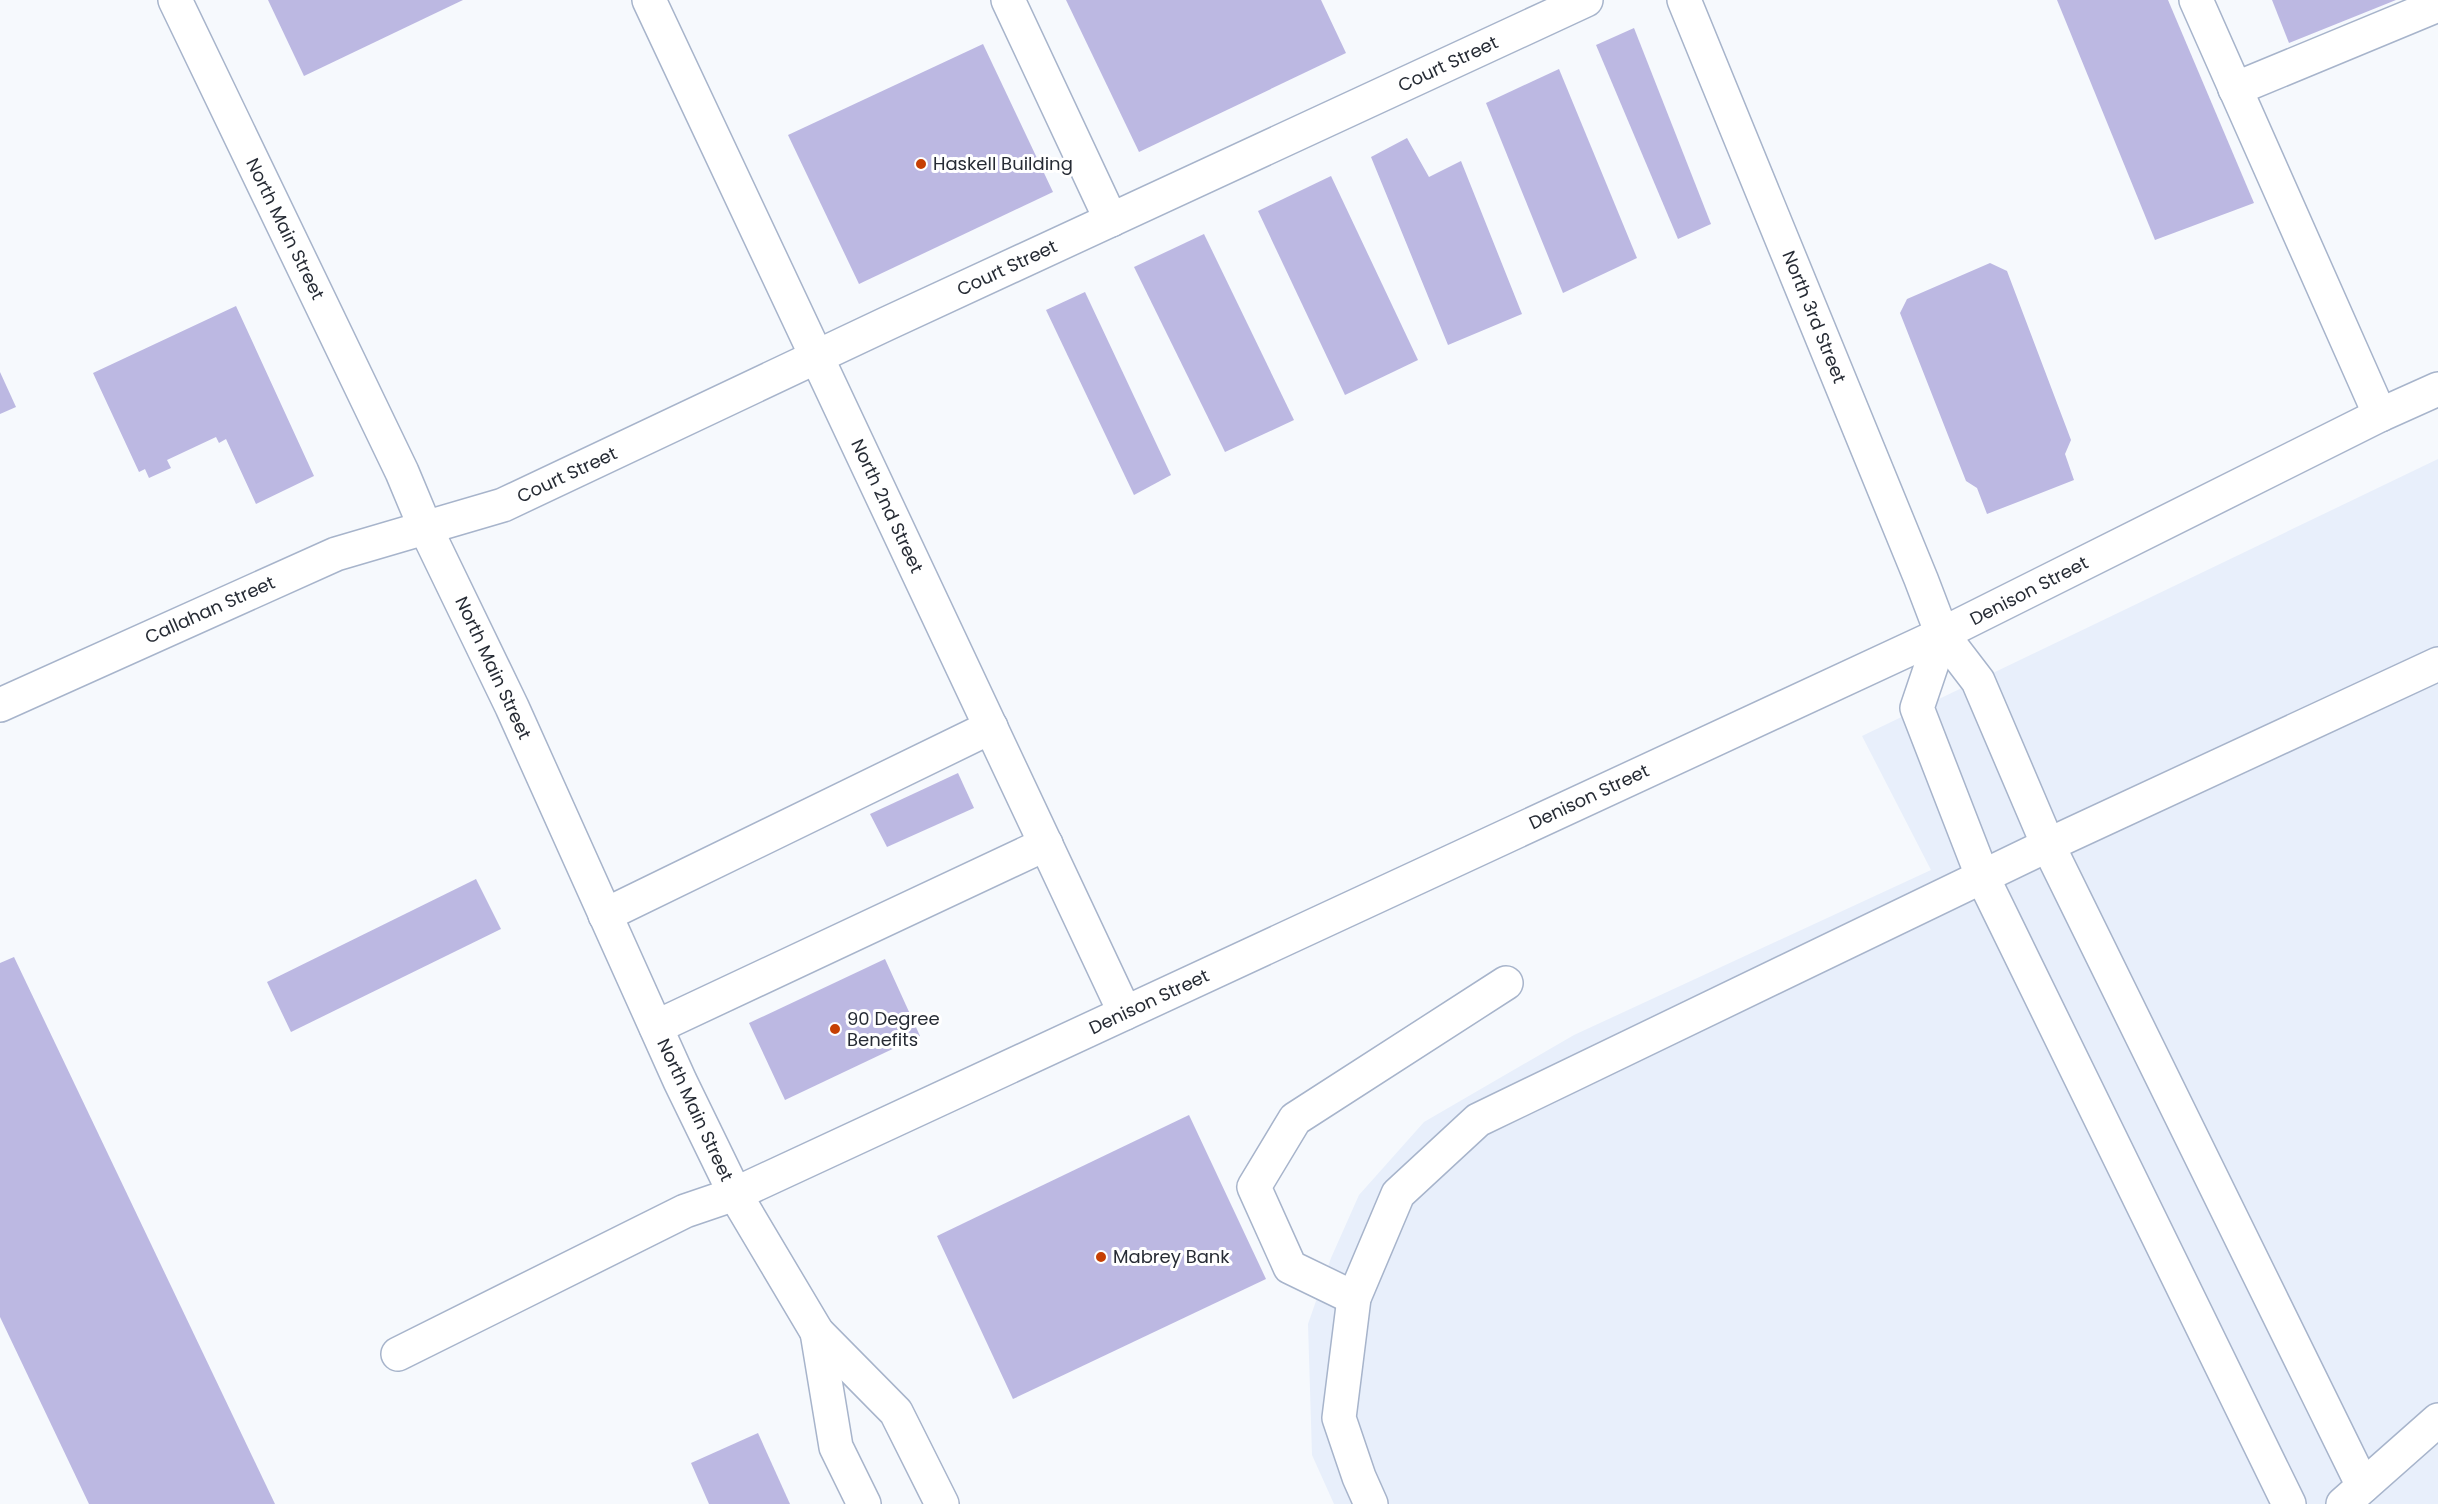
<svg xmlns="http://www.w3.org/2000/svg" width="2438" height="1504" font-family="Poppins,sans-serif">
<rect width="100%" height="100%" fill="#f6f9fd"/>
<path fill="#e8effb" d="M 2438,459 L 2438,1504 L 1334,1504 L 1312,1455 L 1308,1324 L 1331,1258 L 1359,1195 L 1424,1122 L 1574,1035 L 1931,870 L 1862,736 Z"/>
<g fill="#bcb8e2">
<path d="M 268,0 L 463,0 L 304,76 Z"/>
<path d="M 1066,0 L 1321,0 L 1346,53 L 1139,152 Z"/>
<path d="M 2057,0 L 2168,0 L 2254,203 L 2155,240 Z"/>
<path d="M 2272,0 L 2396,0 L 2289,43 Z"/>
<path d="M 1634,28 L 1711,224 L 1678,239 L 1596,45 Z"/>
<path d="M 983,44 L 1053,192 L 859,284 L 788,135 Z"/>
<path d="M 1559,69 L 1637,258 L 1563,293 L 1486,103 Z"/>
<path d="M 1407,138 L 1429,177 L 1461,161 L 1522,314 L 1448,345 L 1371,157 Z"/>
<path d="M 1331,176 L 1418,360 L 1345,395 L 1258,211 Z"/>
<path d="M 1204,234 L 1294,420 L 1225,452 L 1134,267 Z"/>
<path d="M 1990,263 L 2007,271 L 2071,440 L 2065,454 L 2074,480 L 1987,514 L 1977,488 L 1966,481 L 1900,313 L 1907,299 Z"/>
<path d="M 1085,292 L 1171,475 L 1134,495 L 1046,310 Z"/>
<path d="M 236,306 L 314,476 L 256,504 L 226,439 L 219,443 L 216,437 L 167,460 L 171,468 L 149,478 L 145,469 L 139,472 L 93,373 Z"/>
<path d="M 0,372 L 16,407 L 0,414 Z"/>
<path d="M 958,773 L 974,808 L 887,847 L 870,814 Z"/>
<path d="M 476,879 L 501,929 L 291,1032 L 267,982 Z"/>
<path d="M 14,957 L 275,1504 L 89,1504 L 0,1317 L 0,963 Z"/>
<path d="M 885,959 L 920,1036 L 785,1100 L 749,1023 Z"/>
<path d="M 1189,1115 L 1266,1279 L 1013,1399 L 937,1236 Z"/>
<path d="M 758,1433 L 790,1504 L 709,1504 L 691,1463 Z"/>
</g>
<g fill="none" stroke-linecap="round" stroke-linejoin="round">
<g stroke="#a7b4cb" stroke-width="36">
<g id="minor">
<path d="M 649,0 L 1125,1013"/>
<path d="M 1008,0 L 1111,220"/>
<path d="M 1684,0 L 1921,579 L 1942,634 L 1978,681 L 2048,845 L 2363,1486"/>
<path d="M 2196,0 L 2380,415"/>
<path d="M 2235,89 L 2438,5"/>
<path d="M 1942,634 L 1917,708 L 1983,878 L 2289,1504"/>
<path d="M 0,705 L 336,554 L 503,505 L 886,324 L 1586,0"/>
<path d="M 605,915 L 991,727"/>
<path d="M 656,1027 L 1046,844"/>
<path d="M 1354,1298 L 1290,1267 L 1254,1187 L 1295,1119 L 1506,983"/>
<path d="M 398,1354 L 685,1211 L 735,1194 L 1942,634 L 2380,415 L 2438,389"/>
<path d="M 1371,1504 L 1359,1477 L 1339,1418 L 1354,1298 L 1398,1194 L 1478,1120 L 2048,845 L 2438,664"/>
<path d="M 2343,1504 L 2438,1420"/>
</g>
</g>
<g stroke="#a7b4cb" stroke-width="36">
<g id="major">
<path d="M 175,0 L 402,472 L 425,527 L 512,707 L 680,1081 L 735,1194 L 817,1332 L 896,1412 L 942,1504"/>
<path d="M 817,1332 L 836,1447 L 864,1504"/>
</g>
</g>
<use href="#minor" stroke="#fff" stroke-width="33"/>
<use href="#major" stroke="#fff" stroke-width="33"/>
</g>
<g fill="#c63f03" stroke="#fff" stroke-width="2">
<circle cx="921" cy="164" r="6"/>
<circle cx="835" cy="1029" r="6"/>
<circle cx="1101" cy="1257" r="6"/>
</g>
<g text-anchor="middle" stroke-width="6" stroke-linejoin="round" paint-order="stroke">
<g font-size="18" fill="#272c35" stroke="#fff">
<text transform="translate(1448 64) rotate(-25)" y="6">Court Street</text>
<text transform="translate(285 229) rotate(64)" y="6">North Main Street</text>
<text transform="translate(1007 268) rotate(-25)" y="6">Court Street</text>
<text transform="translate(1814 317) rotate(68)" y="6">North 3rd Street</text>
<text transform="translate(567 475) rotate(-25)" y="6">Court Street</text>
<text transform="translate(887 506) rotate(65)" y="6">North 2nd Street</text>
<text transform="translate(2029 591) rotate(-27)" y="6">Denison Street</text>
<text transform="translate(210 610) rotate(-24)" y="6">Callahan Street</text>
<text transform="translate(493 668) rotate(65)" y="6">North Main Street</text>
<text transform="translate(1589 797) rotate(-25)" y="6">Denison Street</text>
<text transform="translate(1149 1002) rotate(-25)" y="6">Denison Street</text>
<text transform="translate(695 1110) rotate(65)" y="6">North Main Street</text>
</g>
<g font-size="18" fill="#272c35" stroke="#fff" text-anchor="start">
<text x="933" y="170">Haskell Building</text>
<text x="847" y="1025">90 Degree<tspan x="847" dy="21">Benefits</tspan></text>
<text x="1113" y="1263">Mabrey Bank</text>
</g>
</g>
</svg>
